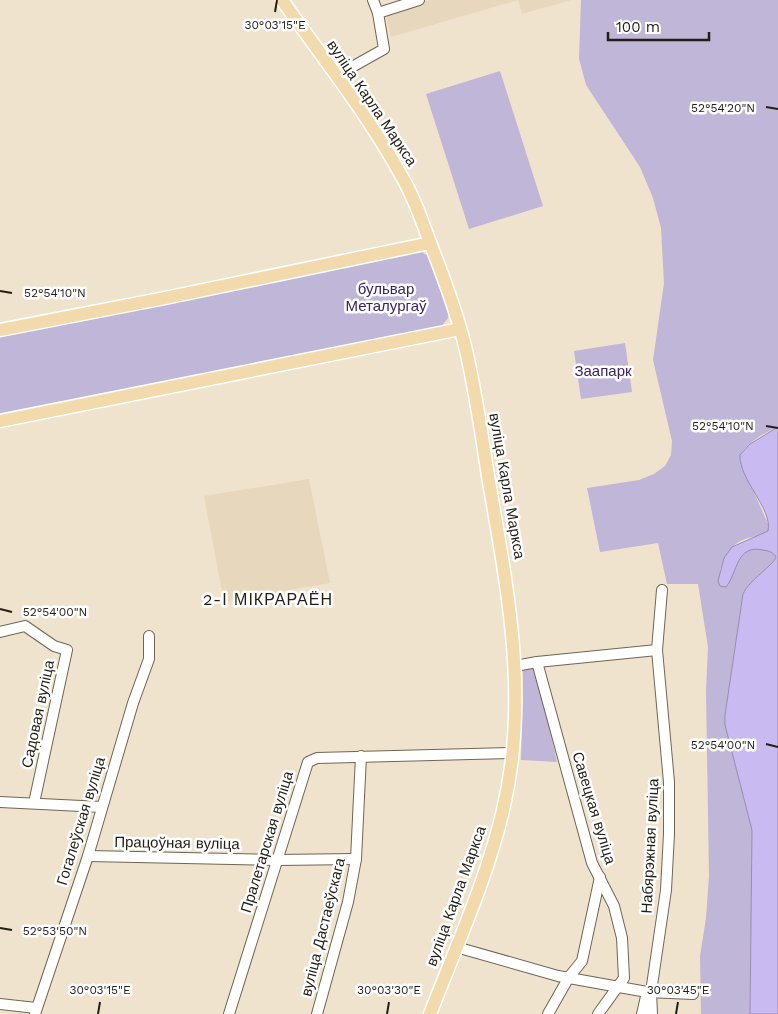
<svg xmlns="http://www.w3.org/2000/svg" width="778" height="1014" font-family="'Work Sans',sans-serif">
<rect width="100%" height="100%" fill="#efe3cd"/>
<g fill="#e7d7bc">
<path d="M 429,0 L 518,0 L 391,37 L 385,13 Z"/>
<path d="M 518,0 L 571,0 L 522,14 Z"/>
<path d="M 309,479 L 330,583 L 224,602 L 204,496 Z"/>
</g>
<g fill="#bfb6d8">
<path d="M 581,0 L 778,0 L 778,427 C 764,433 741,445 740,461 L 769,526 L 768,531 C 762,536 755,536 748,538 C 731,543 725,555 720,571 L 728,585 C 735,568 739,545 763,549 C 769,551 773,552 776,557 C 774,565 750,579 743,594 L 725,715 L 725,725 L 752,830 L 750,1014 L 701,1014 L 700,956 L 706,918 L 709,876 L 706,690 L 708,647 L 698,584 L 667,584 L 658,543 L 600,552 L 587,488 L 639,480 L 654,474 L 665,466 L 671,455 L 672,441 L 653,360 L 664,283 L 661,228 L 653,198 L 640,167 L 586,85 L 579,59 Z"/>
<path d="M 500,71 L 543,206 L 469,229 L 426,94 Z"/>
<path d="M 421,251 L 430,258 L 448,307 L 448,318 L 441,327 L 0,416 L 0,335 Z"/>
<path d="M 625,343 L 632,392 L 581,399 L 574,351 Z"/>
<path d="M 536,667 L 557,762 L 521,760 L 523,668 Z"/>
</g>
<path fill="#cabaf2" stroke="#988bb0" d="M 778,427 L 778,1014 L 750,1014 L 752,830 L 725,725 L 725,715 L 743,594 C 750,579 774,565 776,557 C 773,552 769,551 763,550 C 736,544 738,572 726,587 L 720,586 L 718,581 L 724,558 L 732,547 L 768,531 C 773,509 739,480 740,455 L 750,444 Z"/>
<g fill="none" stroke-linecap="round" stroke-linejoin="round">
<g stroke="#706553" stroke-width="12">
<g id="minor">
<path d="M 378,13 L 419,0"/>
<path d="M 336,76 L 384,49 L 378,13 L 373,0"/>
<path d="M 0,632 L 25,626 L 54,646 L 67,650 L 34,803"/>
<path d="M 537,662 L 592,863 L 614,906 L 622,938 L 624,978 L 598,1014"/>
<path d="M 515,666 L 537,662 L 657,650"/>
<path d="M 0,802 L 102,807"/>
<path d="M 88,856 L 277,860 L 356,859"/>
<path d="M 456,947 L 558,976 L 647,992 L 693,994"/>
<path d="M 0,1004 L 36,1008"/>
<path d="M 35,1014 L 88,856 L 133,703 L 149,659 L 149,636"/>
<path d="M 229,1014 L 308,762 L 317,758 L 512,753"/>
<path d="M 317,1014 L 348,902 L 356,859 L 361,756"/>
<path d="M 548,1014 L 569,977 L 582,961 L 600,877"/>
<path d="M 642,1014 L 647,992"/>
<path d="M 652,1014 L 651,992 L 666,890 L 669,834 L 669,782 L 657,650 L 662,590"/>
</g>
</g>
<g stroke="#fff" stroke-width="15">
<g id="major">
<path d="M 282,0 C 322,57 367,113 401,175 C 413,195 421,218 429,240 C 442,273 455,307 464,342 C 475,386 481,431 488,476 C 507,587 530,698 503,810 C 487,879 456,947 430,1014"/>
<path d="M 0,330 L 165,298 L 430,243"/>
<path d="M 0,421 L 460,329"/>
</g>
</g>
<use href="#minor" stroke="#fff" stroke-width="10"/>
<use href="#major" stroke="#f3daad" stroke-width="12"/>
</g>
<path fill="none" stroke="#231e16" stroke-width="2" d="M 275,12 L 277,0M 766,107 L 778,109M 0,291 L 12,293M 766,426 L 778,428M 0,609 L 12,612M 766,744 L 778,747M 0,928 L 12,930M 98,1014 L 100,1002M 387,1014 L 389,1002M 676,1014 L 678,1002"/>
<g text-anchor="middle" stroke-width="5" stroke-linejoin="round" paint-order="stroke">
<g font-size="15" fill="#231e16" stroke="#fff">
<text transform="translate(372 103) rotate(56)" y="5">вуліца Карла Маркса</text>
<text transform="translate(507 486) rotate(80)" y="5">вуліца Карла Маркса</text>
<text transform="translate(38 714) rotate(-78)" y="5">Садовая вуліца</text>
<text transform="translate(594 808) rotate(73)" y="5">Савецкая вуліца</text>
<text transform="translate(81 821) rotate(-73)" y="5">Гогалеўская вуліца</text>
<text transform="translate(267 842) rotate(-73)" y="5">Пралетарская вуліца</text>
<text transform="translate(177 843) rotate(1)" y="5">Працоўная вуліца</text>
<text transform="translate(650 846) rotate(-87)" y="5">Набярэжная вуліца</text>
<text transform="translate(456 896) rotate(-70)" y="5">вуліца Карла Маркса</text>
<text transform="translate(323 927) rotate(-76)" y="5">вуліца Дастаеўскага</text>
</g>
<g font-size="15" fill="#3c2363" stroke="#fff">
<text x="386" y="294">бульвар<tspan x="386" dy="17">Металургаў</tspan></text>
<text x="603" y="376">Заапарк</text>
</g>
<g font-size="16" letter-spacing="1" fill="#231e16" stroke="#fff">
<text x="268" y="605">2-І МІКРАРАЁН</text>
</g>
</g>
<g font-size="12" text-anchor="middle" fill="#231e16" stroke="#fff" stroke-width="5" stroke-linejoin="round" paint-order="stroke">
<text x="275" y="29">30°03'15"E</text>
<text x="723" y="112">52°54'20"N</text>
<text x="55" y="297">52°54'10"N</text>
<text x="723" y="430">52°54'10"N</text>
<text x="55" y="616">52°54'00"N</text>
<text x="723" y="749">52°54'00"N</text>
<text x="55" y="935">52°53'50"N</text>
<text x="100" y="994">30°03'15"E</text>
<text x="389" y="994">30°03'30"E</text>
<text x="678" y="994">30°03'45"E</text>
</g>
<path d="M608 32v8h101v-8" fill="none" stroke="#231e16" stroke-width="2.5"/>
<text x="616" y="32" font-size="15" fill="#231e16" stroke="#ffffff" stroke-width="4" paint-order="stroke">100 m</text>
</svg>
